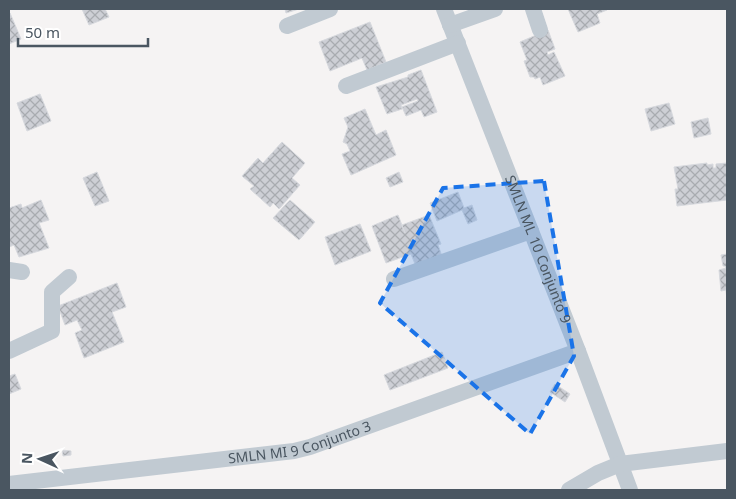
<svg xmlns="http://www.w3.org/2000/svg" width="736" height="499" font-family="'Noto Sans',sans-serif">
<defs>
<pattern id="building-cross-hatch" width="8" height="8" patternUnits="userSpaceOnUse" patternTransform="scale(1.25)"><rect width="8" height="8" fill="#cdcfd5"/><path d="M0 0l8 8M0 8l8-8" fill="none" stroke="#a8abb0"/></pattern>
</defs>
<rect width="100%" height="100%" fill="#f5f3f3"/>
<g fill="url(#building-cross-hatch)" stroke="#d7d9de">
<path d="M 82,9 L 105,9 L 109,17 L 89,25 Z"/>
<path d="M 285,9 L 299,9 L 286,13 Z"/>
<path d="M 568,9 L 607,9 L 607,10 L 597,14 L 600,23 L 578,32 Z"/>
<path d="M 10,13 L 21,39 L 9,44 L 9,14 Z"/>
<path d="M 370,22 L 386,62 L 367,70 L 362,58 L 330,71 L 319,42 Z"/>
<path d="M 548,30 L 555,49 L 547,52 L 548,55 L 554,52 L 565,76 L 543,85 L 540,77 L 535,79 L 534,77 L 530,77 L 524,61 L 527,60 L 520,42 Z"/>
<path d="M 421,70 L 437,112 L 424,117 L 421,110 L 406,116 L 402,107 L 418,101 L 417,99 L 401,105 L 402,109 L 387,114 L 376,87 L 408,77 L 408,75 Z"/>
<path d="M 40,94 L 51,121 L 27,131 L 17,103 Z"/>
<path d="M 669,103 L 675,124 L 651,131 L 645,109 Z"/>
<path d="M 365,109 L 376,135 L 386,130 L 396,155 L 351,175 L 342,154 L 350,151 L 347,144 L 343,142 L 348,127 L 344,118 Z"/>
<path d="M 708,118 L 711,134 L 694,138 L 691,122 Z"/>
<path d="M 282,142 L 305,163 L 292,178 L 300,185 L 279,209 L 273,203 L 270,207 L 250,189 L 254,186 L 242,176 L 258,158 L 263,163 Z"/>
<path d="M 707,163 L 707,165 L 713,164 L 713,168 L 716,168 L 716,164 L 727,163 L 727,200 L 677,206 L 675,189 L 678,189 L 674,167 Z"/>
<path d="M 97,172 L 109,201 L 95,206 L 83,178 Z"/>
<path d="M 399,172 L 403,182 L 390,187 L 386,178 Z"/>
<path d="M 458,192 L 464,208 L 472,205 L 477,220 L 468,224 L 462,210 L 437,221 L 430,203 Z"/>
<path d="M 41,200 L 49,220 L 39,223 L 49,248 L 19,257 L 14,245 L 9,247 L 9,208 L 21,204 L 22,208 Z"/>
<path d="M 290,200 L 315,222 L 299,240 L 273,218 Z"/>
<path d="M 398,215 L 405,233 L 402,225 L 429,215 L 441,244 L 438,245 L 443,259 L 417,269 L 411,254 L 386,263 L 372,226 Z"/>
<path d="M 360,224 L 371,251 L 335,265 L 325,237 Z"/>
<path d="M 727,254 L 727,300 L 726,290 L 721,291 L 719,270 L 726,268 L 725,266 L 723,266 L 721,255 Z"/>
<path d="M 117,283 L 126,307 L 112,312 L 124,342 L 84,358 L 75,333 L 82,330 L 77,320 L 65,325 L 58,306 Z"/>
<path d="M 442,352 L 448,368 L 390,390 L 384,375 Z"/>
<path d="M 15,374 L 21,389 L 9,394 L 9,376 Z"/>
<path d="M 555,384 L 570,394 L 565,402 L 550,392 Z"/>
<path d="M 62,450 L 71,451 L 71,455 L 63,456 Z"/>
</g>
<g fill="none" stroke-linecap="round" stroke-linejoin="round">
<g stroke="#c1cad2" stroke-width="16">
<path id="s1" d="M 444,9 L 578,351 L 630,490"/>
<path d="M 533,9 L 540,30"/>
<path d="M 450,25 L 495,9"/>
<path d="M 287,26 L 330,9"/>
<path d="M 346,86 L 458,43"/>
<path d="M 9,270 L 22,272"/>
<path d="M 394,279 L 531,231"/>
<path d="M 9,351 L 52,331 L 52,292 L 69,277"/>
<path id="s2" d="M 9,484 L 294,451 L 310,447 L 578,351"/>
<path d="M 569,490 L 598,473 L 620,464 L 727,451"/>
</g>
</g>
<path fill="#1a73e8" fill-opacity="0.2" stroke="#1a73e8" stroke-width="4" stroke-dasharray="10 6" stroke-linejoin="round" d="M 544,181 L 574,356 L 530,434 L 380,303 L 443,188 Z"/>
<g text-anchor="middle" stroke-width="5" stroke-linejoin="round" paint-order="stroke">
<g font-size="14" fill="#4a5661" stroke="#fff">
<text dy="5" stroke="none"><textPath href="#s1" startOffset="258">SMLN ML 10 Conjunto 9</textPath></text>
<text dy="5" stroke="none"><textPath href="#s2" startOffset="294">SMLN MI 9 Conjunto 3</textPath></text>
</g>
</g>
<rect width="736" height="499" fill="none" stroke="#4a5661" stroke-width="20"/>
<g transform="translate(40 459) rotate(273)" stroke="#ffffff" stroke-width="4" paint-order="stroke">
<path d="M0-4L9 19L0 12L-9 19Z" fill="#4a5661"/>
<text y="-8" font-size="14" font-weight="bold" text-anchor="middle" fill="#4a5661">N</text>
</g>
<path d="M18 38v8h130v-8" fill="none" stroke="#4a5661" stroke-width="2.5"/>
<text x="25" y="38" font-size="15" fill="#4a5661" stroke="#ffffff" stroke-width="4" paint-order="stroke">50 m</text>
</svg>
